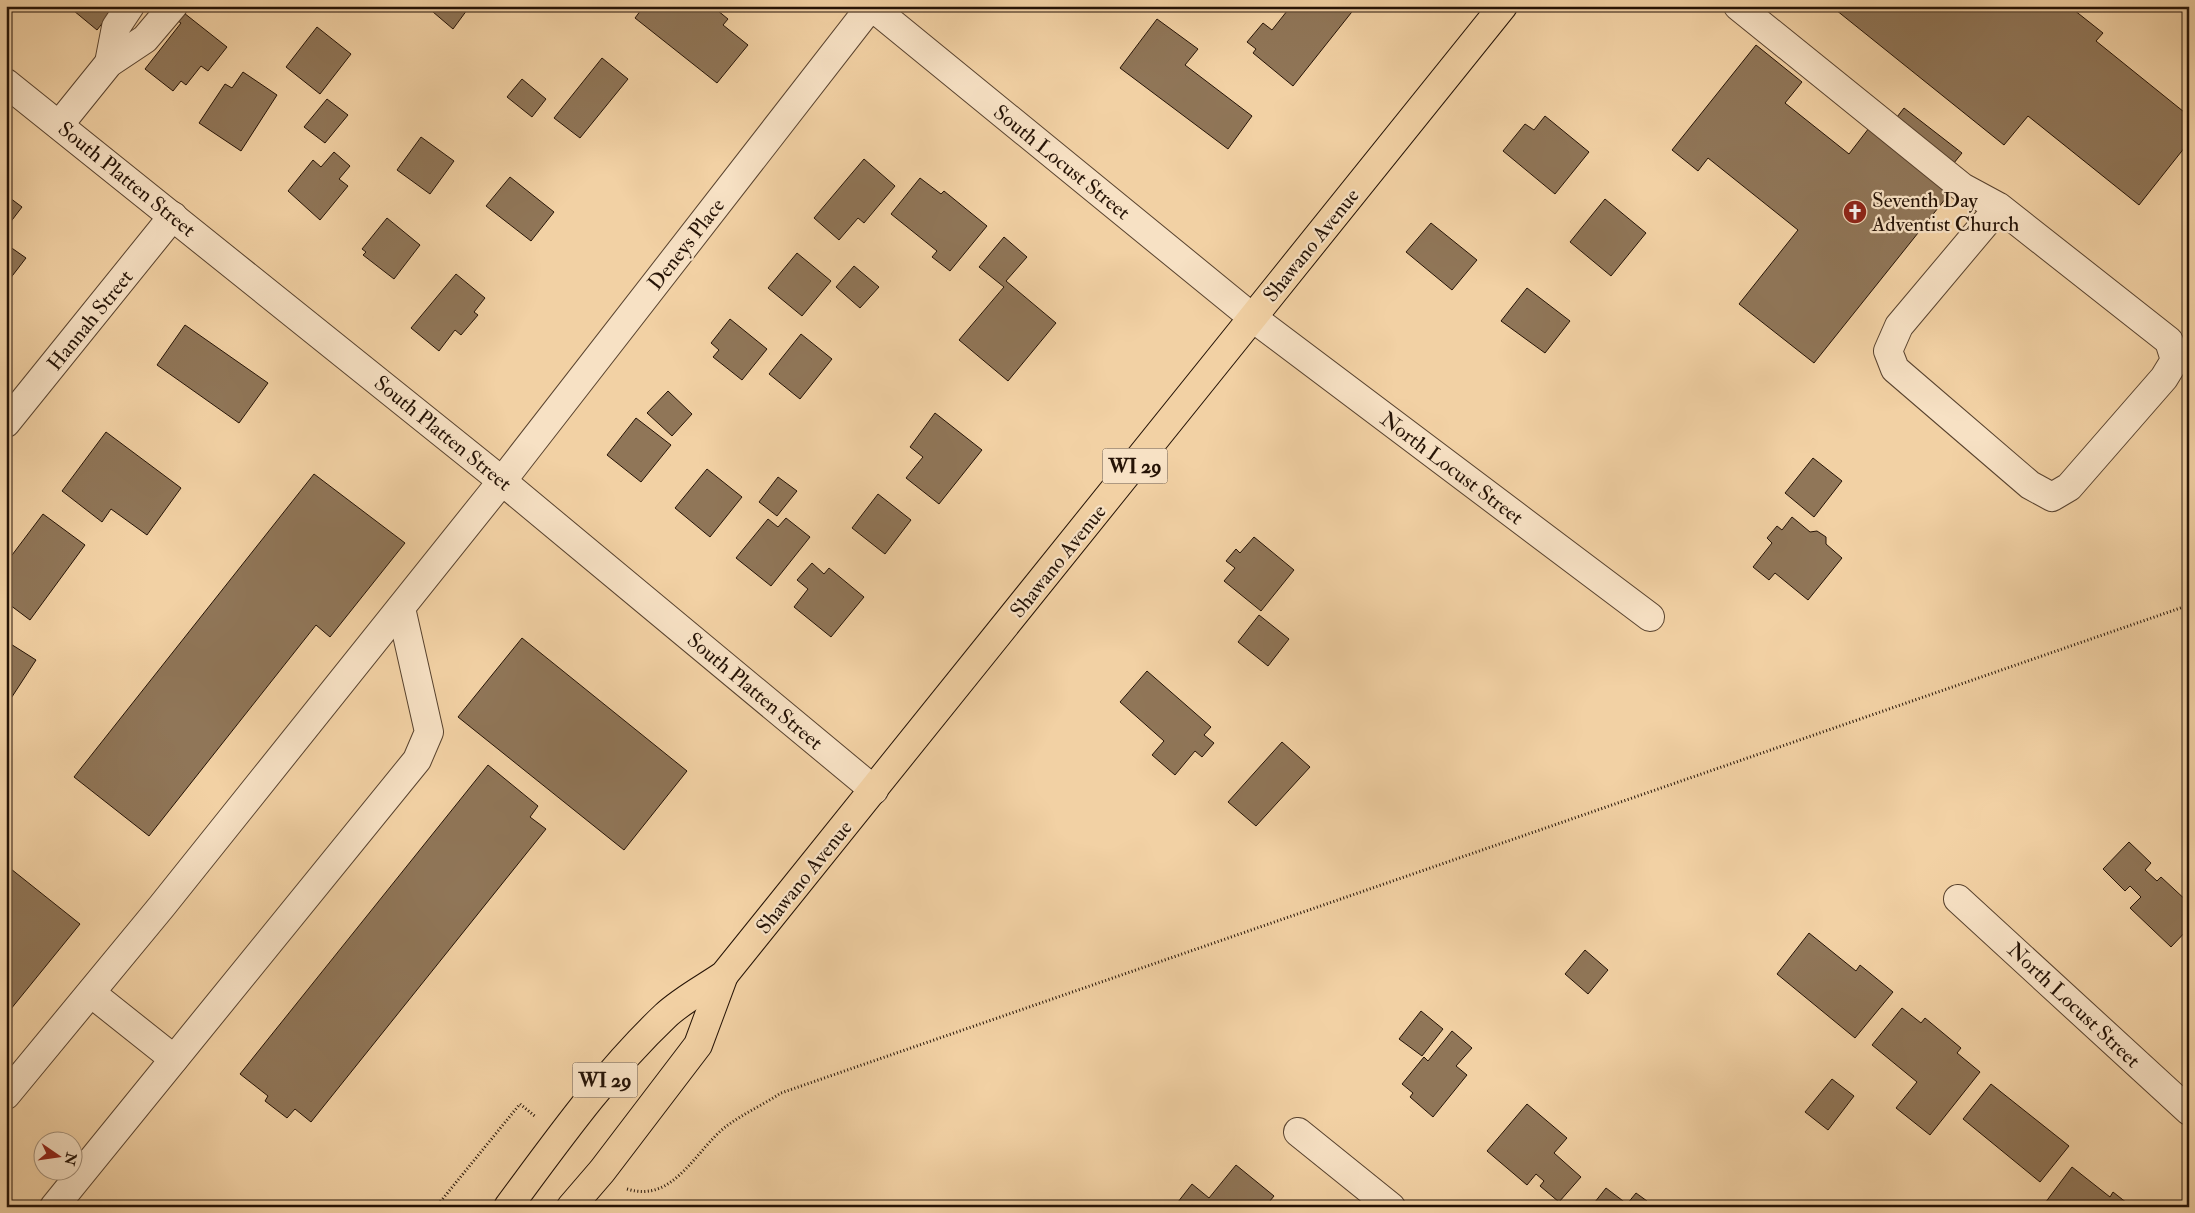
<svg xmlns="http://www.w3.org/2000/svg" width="2195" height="1213" font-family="'IM FELL Double Pica',serif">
<rect width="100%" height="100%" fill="#f2d1a4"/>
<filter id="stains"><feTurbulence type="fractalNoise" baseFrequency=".004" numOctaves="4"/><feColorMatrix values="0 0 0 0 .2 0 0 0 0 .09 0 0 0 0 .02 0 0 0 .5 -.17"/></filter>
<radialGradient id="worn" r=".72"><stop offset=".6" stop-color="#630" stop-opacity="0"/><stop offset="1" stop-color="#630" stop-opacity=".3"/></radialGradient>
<g fill="#907658" stroke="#251306">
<path d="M 68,6 L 116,6 L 97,30 Z"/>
<path d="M 426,6 L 470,6 L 453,29 Z"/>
<path d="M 615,6 L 626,6 L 621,12 Z"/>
<path d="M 644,6 L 712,6 L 728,19 L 723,25 L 748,45 L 717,83 L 635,18 Z"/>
<path d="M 1291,6 L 1353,6 L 1355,8 L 1293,86 L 1253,53 L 1256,49 L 1247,42 L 1263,23 L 1272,30 Z"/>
<path d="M 1831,6 L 2069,6 L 2103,33 L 2096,41 L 2189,116 L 2189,142 L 2139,205 L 2028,116 L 2004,145 Z"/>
<path d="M 184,13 L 227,47 L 208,71 L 201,66 L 186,85 L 181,81 L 173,91 L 145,69 L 181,23 L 178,21 Z"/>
<path d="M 1157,19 L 1198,49 L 1185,65 L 1252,116 L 1228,149 L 1120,68 Z"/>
<path d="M 317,27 L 351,54 L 320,94 L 286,67 Z"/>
<path d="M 1756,45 L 1802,82 L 1785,103 L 1849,154 L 1869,128 L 1880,139 L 1950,193 L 1814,363 L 1739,304 L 1798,230 L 1708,158 L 1698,171 L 1672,150 Z"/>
<path d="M 602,58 L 628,79 L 580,138 L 554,118 Z"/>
<path d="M 243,72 L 277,95 L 241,151 L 199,123 L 225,84 L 232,88 Z"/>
<path d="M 522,79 L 546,99 L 532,117 L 507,97 Z"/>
<path d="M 327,99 L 348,115 L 325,143 L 304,127 Z"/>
<path d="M 1904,108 L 1962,153 L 1937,184 L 1880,139 Z"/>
<path d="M 1545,116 L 1589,152 L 1555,194 L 1503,151 L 1525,124 L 1534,130 Z"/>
<path d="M 421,137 L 454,161 L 430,194 L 397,170 Z"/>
<path d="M 334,152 L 350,166 L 339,179 L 348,186 L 320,220 L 288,191 L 313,160 L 321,167 Z"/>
<path d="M 864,159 L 895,186 L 864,223 L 858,218 L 839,240 L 814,218 Z"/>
<path d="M 510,177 L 554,212 L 531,241 L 486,206 Z"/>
<path d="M 920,178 L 941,194 L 944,191 L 987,226 L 950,271 L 932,257 L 937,251 L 891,214 Z"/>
<path d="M 6,195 L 22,207 L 6,228 Z"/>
<path d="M 1605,199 L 1646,233 L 1611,276 L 1570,242 Z"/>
<path d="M 387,218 L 420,245 L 394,279 L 363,255 L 366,252 L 362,249 Z"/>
<path d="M 1431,223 L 1477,260 L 1452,290 L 1406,252 Z"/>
<path d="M 1004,237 L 1027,257 L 1006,281 L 1056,323 L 1008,381 L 959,340 L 1004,287 L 979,267 Z"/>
<path d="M 6,244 L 26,258 L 6,284 Z"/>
<path d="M 797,253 L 831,281 L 802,316 L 768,288 Z"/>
<path d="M 854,266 L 879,287 L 860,308 L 836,287 Z"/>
<path d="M 456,274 L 485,298 L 474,312 L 478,315 L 461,335 L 455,330 L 439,351 L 411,328 Z"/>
<path d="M 1527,288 L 1570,321 L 1545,353 L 1501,321 Z"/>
<path d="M 730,319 L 767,349 L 742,380 L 713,357 L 719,350 L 711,343 Z"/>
<path d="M 185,325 L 268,383 L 239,423 L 157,365 Z"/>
<path d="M 801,334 L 832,359 L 800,399 L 769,374 Z"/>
<path d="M 668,391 L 692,414 L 672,436 L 647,413 Z"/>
<path d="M 935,413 L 982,450 L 939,504 L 906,478 L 923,457 L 910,447 Z"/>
<path d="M 636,418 L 671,445 L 641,482 L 607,455 Z"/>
<path d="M 106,432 L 181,488 L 147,535 L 111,509 L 102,522 L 62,491 Z"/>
<path d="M 1813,458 L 1842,481 L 1814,517 L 1785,493 Z"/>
<path d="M 707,469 L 742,497 L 710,537 L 675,508 Z"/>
<path d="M 314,474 L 405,543 L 330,637 L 316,625 L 149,836 L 74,777 Z"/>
<path d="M 778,477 L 797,491 L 777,516 L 759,502 Z"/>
<path d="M 878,494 L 911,520 L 885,554 L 852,528 Z"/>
<path d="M 43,514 L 85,545 L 30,620 L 6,602 L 6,563 Z"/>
<path d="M 1792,517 L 1810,532 L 1817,531 L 1826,537 L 1826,544 L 1842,558 L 1808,600 L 1775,573 L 1769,580 L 1753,567 L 1772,543 L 1767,538 L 1777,526 L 1782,530 Z"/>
<path d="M 786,518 L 810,537 L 771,586 L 736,558 L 768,519 L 778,527 Z"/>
<path d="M 1254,537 L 1294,570 L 1261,611 L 1224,581 L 1235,568 L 1226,561 L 1236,549 L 1240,553 Z"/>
<path d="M 812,563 L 824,574 L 829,568 L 864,597 L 831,637 L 794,607 L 808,589 L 797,580 Z"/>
<path d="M 1259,615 L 1289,639 L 1268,666 L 1238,642 Z"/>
<path d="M 522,638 L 687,771 L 624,850 L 458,717 Z"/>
<path d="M 6,641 L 36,660 L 6,706 Z"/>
<path d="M 1147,671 L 1211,727 L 1204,735 L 1214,743 L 1202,757 L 1195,751 L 1175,775 L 1152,755 L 1164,741 L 1120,702 Z"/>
<path d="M 1282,742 L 1310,767 L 1256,826 L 1228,802 Z"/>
<path d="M 488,765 L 538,806 L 530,817 L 546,829 L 311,1122 L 295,1109 L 287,1118 L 265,1101 L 268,1096 L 240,1074 Z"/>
<path d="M 2129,842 L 2151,863 L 2145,870 L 2157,881 L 2161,877 L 2189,903 L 2189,928 L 2171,947 L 2130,908 L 2141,897 L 2130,886 L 2125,891 L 2103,869 Z"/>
<path d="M 6,865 L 80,924 L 6,1015 Z"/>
<path d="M 1809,933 L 1856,971 L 1860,965 L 1893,992 L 1855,1038 L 1777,974 Z"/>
<path d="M 1585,950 L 1608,970 L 1588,994 L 1565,974 Z"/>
<path d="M 1902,1008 L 1921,1023 L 1925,1018 L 1961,1048 L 1957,1053 L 1980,1072 L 1930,1135 L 1896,1108 L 1917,1082 L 1872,1045 Z"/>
<path d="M 1421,1011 L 1443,1029 L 1422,1056 L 1399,1039 Z"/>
<path d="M 1452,1031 L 1472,1048 L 1456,1066 L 1467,1075 L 1433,1117 L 1410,1097 L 1413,1093 L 1402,1084 L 1424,1057 L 1428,1061 Z"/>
<path d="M 1832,1079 L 1854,1096 L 1828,1130 L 1805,1112 Z"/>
<path d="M 1991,1084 L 2069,1146 L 2040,1182 L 1963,1119 Z"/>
<path d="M 1527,1104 L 1567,1138 L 1554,1153 L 1581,1177 L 1559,1202 L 1540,1186 L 1544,1181 L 1536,1174 L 1527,1185 L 1487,1151 Z"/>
<path d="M 1236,1165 L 1274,1196 L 1265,1207 L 1174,1207 L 1192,1184 L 1209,1198 Z"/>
<path d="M 2072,1167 L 2110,1197 L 2113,1192 L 2132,1207 L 2042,1207 Z"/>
<path d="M 1606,1188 L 1627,1204 L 1636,1193 L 1647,1201 L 1642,1207 L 1591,1207 Z"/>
</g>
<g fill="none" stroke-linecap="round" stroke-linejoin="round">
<g stroke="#58422e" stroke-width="30">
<g id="minor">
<path d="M 1738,6 L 1962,187 L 1999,207 L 2169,341 L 2175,360 L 2164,378 L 2069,487 L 2052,497 L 2030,485 L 1895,369 L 1888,351 L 1899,326 L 1999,207"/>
<path d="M 109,63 L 116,27 L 130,6"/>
<path d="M 6,83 L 502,481 L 874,790"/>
<path d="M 59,125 L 109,63 L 145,39 L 173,6"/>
<path d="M 6,423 L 173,216"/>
<path d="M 1958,899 L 2189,1111"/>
<path d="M 91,993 L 174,1059"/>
<path d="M 6,1095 L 162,906 L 502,481 L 871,6 L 1253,318 L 1650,617"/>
<path d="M 1298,1132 L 1391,1207"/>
<path d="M 54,1207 L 417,760 L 429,732 L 401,608"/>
</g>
</g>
<g stroke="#251306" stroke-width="30">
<g id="major">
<path d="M 508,1207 C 557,1141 605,1073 665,1016 C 682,1000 705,988 724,975 L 1503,6"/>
<path d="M 571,1207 L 602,1171 L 698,1045 L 724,975"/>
</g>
</g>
<g stroke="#251306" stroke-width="3" stroke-dasharray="1 2.5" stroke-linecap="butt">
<path d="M 627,1189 C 675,1204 696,1148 728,1125 C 745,1113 764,1104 781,1093 L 2189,605"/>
<path d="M 436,1207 L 520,1104 L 536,1117"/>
</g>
<use href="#minor" stroke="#f7e1c4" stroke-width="28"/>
<use href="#major" stroke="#f2d1a4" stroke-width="28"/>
</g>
<defs>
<g id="church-disc" transform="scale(1.25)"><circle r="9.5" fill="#8f2418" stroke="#f7e1c4"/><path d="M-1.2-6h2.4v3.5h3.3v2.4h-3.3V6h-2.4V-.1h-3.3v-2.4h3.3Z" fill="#fff"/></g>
</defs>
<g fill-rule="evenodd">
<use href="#church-disc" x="1855" y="212"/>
</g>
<g text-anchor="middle" stroke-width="4.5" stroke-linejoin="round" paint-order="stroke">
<g fill="#f7e1c4" stroke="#64513f" stroke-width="1">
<rect x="1102.5" y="448.5" width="65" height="35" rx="4"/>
<rect x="572.5" y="1062.5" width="65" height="35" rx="4"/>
</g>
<g font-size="20" font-weight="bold" fill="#251306">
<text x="1135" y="473">WI 29</text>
<text x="605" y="1087">WI 29</text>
</g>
<g font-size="21" fill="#251306" stroke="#f7e1c4">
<text transform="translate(1062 162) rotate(39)" y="7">South Locust Street</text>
<text transform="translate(127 179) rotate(39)" y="7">South Platten Street</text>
<text transform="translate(686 244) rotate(-52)" y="7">Deneys Place</text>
<text transform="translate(1311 245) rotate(-51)" y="7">Shawano Avenue</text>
<text transform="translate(90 320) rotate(-51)" y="7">Hannah Street</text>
<text transform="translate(443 433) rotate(39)" y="7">South Platten Street</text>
<text transform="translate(1452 468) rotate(37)" y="7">North Locust Street</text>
<text transform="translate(1058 561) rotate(-51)" y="7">Shawano Avenue</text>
<text transform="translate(755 691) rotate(40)" y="7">South Platten Street</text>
<text transform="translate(804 877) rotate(-51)" y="7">Shawano Avenue</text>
<text transform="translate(2074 1005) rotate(43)" y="7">North Locust Street</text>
</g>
<g font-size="21" fill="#251306" stroke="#f7e1c4" text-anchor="start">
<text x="1872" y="207">Seventh Day<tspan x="1872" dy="24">Adventist Church</tspan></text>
</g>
</g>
<rect width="2195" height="1213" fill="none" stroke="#f2d1a4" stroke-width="25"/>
<rect x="8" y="8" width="2180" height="1198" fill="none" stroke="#251306" stroke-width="2.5"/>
<rect x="12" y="12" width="2170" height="1188" fill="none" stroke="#251306"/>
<g transform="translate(58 1156) rotate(103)"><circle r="24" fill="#f7e1c4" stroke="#a38f78"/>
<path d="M0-4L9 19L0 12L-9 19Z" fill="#8f2418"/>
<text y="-8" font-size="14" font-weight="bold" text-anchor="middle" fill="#251306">N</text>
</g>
<rect width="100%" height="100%" filter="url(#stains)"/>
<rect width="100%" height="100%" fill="url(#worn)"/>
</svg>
